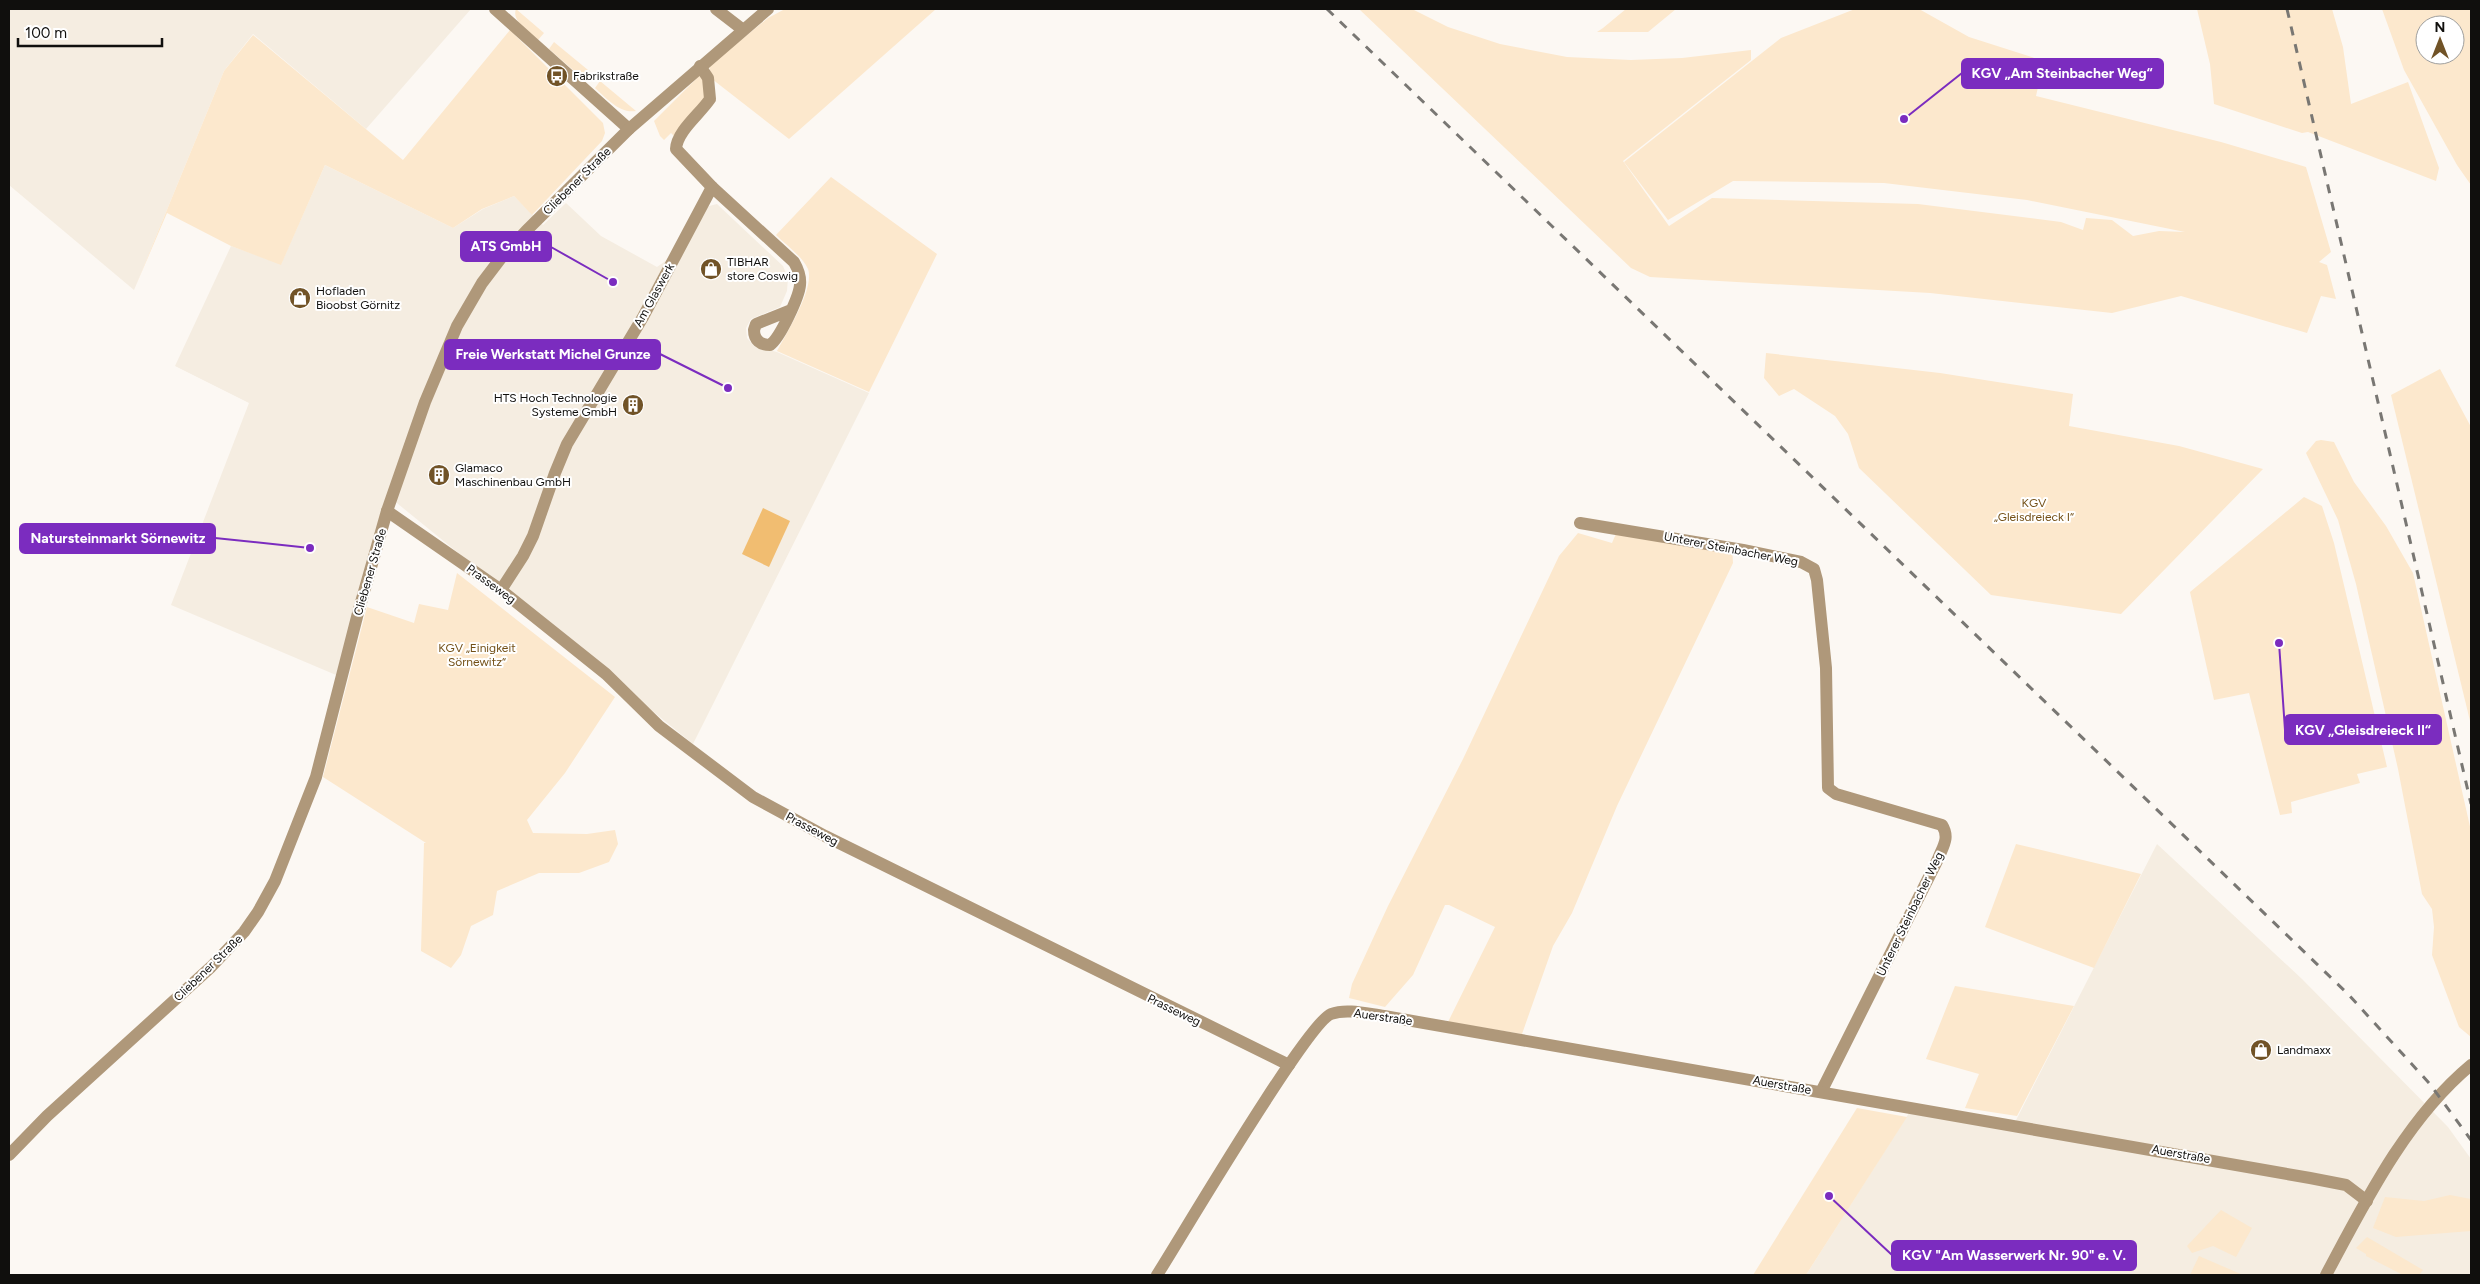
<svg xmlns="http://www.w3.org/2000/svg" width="2480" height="1284" font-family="Figtree,sans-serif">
<rect width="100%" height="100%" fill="#fcf8f3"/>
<g fill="#f5ede1">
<path d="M 9,9 L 471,9 L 366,129 L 253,34 L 224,71 L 134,290 L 9,185 Z"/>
<path d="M 325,165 L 453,228 L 483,209 L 514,196 L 543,225 L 566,203 L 601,236 L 657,267 L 686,246 L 703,213 L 709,206 L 717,204 L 783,266 L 788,278 L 787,291 L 780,307 L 751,319 L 746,328 L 747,338 L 754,346 L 777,352 L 869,393 L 693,744 L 387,495 L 336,675 L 171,605 L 249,403 L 175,366 L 231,246 L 281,264 Z"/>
<path d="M 2157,844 L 2302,979 L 2448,1127 L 2471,1159 L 2471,1275 L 1806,1275 L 1909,1113 L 2011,1130 Z"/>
</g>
<g fill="#fce8cd" fill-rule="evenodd">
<path d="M 516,9 L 544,33 L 538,40 C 530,32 511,21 516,9 Z"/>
<path d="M 785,9 L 936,9 L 789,139 L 712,79 L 709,66 L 768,18 Z"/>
<path d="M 1359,9 L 1412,9 L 1448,27 L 1500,44 L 1567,57 L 1631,60 L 1682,58 L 1751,50 L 1751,60 L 1623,161 L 1669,226 L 1712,198 L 1918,204 L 2061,222 L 2083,230 L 2086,218 L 2112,220 L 2133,236 L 2159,231 L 2185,232 L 2027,200 L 1884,183 L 1733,181 L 1668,220 L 1624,162 L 1781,38 L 1855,9 L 1919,9 L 1969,37 L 2044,61 L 2036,96 L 2221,142 L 2306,167 L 2331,252 L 2319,262 L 2327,265 L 2336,299 L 2321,296 L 2307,333 L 2181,296 L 2112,313 L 1930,293 L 1650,277 L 1631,268 Z"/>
<path d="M 1626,9 L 1676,9 L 1648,32 L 1597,32 L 1603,28 Z"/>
<path d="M 2197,9 L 2332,9 L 2343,47 L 2351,104 L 2408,82 L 2439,168 L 2436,181 L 2308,132 L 2302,133 L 2214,104 L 2210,64 Z"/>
<path d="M 2382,9 L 2471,9 L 2471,185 L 2457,165 L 2404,70 ZM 2425,25 L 2455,25 L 2455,55 L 2425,55 Z"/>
<path d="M 510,30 L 603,123 L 605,133 L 602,141 L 532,215 L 514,196 L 482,209 L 453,228 L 325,165 L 281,265 L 231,246 L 167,213 L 134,290 L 224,71 L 253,35 L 403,160 Z"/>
<path d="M 554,42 L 588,70 L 581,77 L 549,49 Z"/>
<path d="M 700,75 L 704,80 L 706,98 L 674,136 L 671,133 L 664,140 L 660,136 L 654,121 Z"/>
<path d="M 600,81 L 636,111 C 620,114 606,98 595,88 Z"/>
<path d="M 831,177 L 937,254 L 869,392 L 777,351 C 786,334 815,288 808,269 C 802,256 786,245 776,235 Z"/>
<path d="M 1766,353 L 1940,373 L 2073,394 L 2069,426 L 2179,446 L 2263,469 L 2121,614 L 1991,595 L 1859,468 L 1848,434 L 1835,416 L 1794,389 L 1779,396 L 1764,378 Z"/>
<path d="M 2440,369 L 2471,427 L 2471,725 L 2391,395 Z"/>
<path d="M 2321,440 L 2334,442 L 2354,482 L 2386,526 L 2413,573 L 2471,831 L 2471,1037 L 2459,1027 L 2432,955 L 2434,927 L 2432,909 L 2422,894 L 2398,769 L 2356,584 L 2338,520 L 2306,453 L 2316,441 Z"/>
<path d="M 2304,497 L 2322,506 L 2334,543 L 2387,767 L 2357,774 L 2360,783 L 2291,802 L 2292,813 L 2280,815 L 2249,693 L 2214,700 L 2190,592 Z"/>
<path d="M 1618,529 L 1732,546 L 1733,563 L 1617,806 L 1572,913 L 1553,946 L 1522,1034 L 1448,1022 L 1495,927 L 1449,905 L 1445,905 L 1413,975 L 1385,1007 L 1349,998 L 1352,984 L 1388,906 L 1463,759 L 1559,556 L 1578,533 L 1612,543 Z"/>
<path d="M 457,573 L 615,697 L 565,773 L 527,820 L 533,833 L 587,834 L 615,830 L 618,844 L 609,862 L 579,873 L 539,873 L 497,891 L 493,915 L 471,926 L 461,955 L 451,968 L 421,951 L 424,843 L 426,843 L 323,777 L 367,607 L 414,623 L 419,604 L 448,610 Z"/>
<path d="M 2016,844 L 2141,874 L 2094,968 L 1985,927 Z"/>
<path d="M 1955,986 L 2074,1006 L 2017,1116 L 1965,1108 L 1979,1074 L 1926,1059 Z"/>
<path d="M 1857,1108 L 1907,1117 L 1806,1275 L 1753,1275 Z"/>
<path d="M 2450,1195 L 2471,1199 L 2471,1231 L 2396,1237 L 2373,1228 L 2385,1197 L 2424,1201 Z"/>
<path d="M 2221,1210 L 2252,1228 L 2236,1257 L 2213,1246 L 2192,1253 L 2187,1246 Z"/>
<path d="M 2367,1237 L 2423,1270 L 2419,1275 L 2403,1275 L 2366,1256 L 2366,1254 L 2356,1248 Z"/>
<path d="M 2199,1256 L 2243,1275 L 2190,1275 Z"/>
</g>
<path fill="#f1bd71" d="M 763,508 L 790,521 L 769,567 L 742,554 Z"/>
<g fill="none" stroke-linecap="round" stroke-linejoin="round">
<g stroke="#af987a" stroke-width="12">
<path d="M 495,9 L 629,129"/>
<path d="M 716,9 L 742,29"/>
<path d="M 700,66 L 708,78 L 710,99 C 700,114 677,131 676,149 L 712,187"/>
<path d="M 387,511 L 501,590 L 606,674 L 659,726 L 753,797 L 825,836 L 1289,1065"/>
<path d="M 1580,523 L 1743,550 L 1801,562 L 1814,569 L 1817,580 L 1826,668 L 1828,788 L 1836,794 L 1942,825 C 1950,838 1943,846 1938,859 L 1821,1092"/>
<path d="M 501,590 L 523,556 L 533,536 L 555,473 L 567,444 L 643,317 L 712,187 L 794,262 C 798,269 801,276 800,285 C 799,297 780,338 770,345 C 760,345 754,340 754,330 L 756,324 L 791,310"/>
<path d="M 9,1155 L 47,1116 L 211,967 L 244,932 L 258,912 L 275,881 L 316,777 L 358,613 L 387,511 L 425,402 L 457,326 L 482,283 L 501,258 L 526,231 L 629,129 L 768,9"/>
<path d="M 1157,1275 C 1180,1239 1307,1023 1331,1014 C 1347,1008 1368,1014 1384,1016 L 2310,1178 L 2346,1185 L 2367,1201"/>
<path d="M 2326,1275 C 2365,1202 2406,1119 2471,1065"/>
</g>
<g stroke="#797773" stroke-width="3" stroke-dasharray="9 9" stroke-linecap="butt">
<path d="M 1327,9 L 2348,994 L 2429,1083 L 2471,1140"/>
<path d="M 2287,9 L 2471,804"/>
</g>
</g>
<defs>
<g id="bus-disc" transform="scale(1.125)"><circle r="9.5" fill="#715327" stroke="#fff"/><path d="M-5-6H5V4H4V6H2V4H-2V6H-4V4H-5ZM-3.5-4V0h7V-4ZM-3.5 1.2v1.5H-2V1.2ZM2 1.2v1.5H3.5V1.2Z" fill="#fff"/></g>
<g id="shop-disc" transform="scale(1.125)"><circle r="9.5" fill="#715327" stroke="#fff"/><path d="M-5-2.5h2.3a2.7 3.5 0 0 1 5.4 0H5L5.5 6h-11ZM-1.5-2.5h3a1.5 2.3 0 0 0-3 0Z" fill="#fff"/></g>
<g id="building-disc" transform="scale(1.125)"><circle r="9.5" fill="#715327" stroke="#fff"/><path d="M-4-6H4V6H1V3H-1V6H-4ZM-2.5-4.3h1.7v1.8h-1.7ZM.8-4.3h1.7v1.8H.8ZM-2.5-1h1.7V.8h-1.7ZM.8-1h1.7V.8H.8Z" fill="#fff"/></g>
</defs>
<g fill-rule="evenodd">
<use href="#bus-disc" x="557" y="76"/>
<use href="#shop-disc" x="711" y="269"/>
<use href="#shop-disc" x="300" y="298"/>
<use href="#building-disc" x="633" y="405"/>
<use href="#building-disc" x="439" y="475"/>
<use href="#shop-disc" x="2261" y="1050"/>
</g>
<g text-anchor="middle" stroke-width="4" stroke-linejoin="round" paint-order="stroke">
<g font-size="12" fill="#100f0d" stroke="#fff" text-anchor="start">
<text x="573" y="80">Fabrikstraße</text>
<text x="727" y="266">TIBHAR<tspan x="727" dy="14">store Coswig</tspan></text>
<text x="316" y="295">Hofladen<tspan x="316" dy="14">Bioobst Görnitz</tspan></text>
<text x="617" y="402" text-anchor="end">HTS Hoch Technologie<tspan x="617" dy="14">Systeme GmbH</tspan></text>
<text x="455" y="472">Glamaco<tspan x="455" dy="14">Maschinenbau GmbH</tspan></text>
<text x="2277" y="1054">Landmaxx</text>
</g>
<g font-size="12" fill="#100f0d" stroke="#fff">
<text transform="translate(577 181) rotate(-45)" y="4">Cliebener Straße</text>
<text transform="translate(654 295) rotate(-61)" y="4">Am Glaswerk</text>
<text transform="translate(1731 549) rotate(11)" y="4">Unterer Steinbacher Weg</text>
<text transform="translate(370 572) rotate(-74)" y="4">Cliebener Straße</text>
<text transform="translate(491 584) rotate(36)" y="4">Prasseweg</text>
<text transform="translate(812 829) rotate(28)" y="4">Prasseweg</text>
<text transform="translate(1910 914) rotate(-64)" y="4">Unterer Steinbacher Weg</text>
<text transform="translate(208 968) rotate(-44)" y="4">Cliebener Straße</text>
<text transform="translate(1174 1010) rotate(26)" y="4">Prasseweg</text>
<text transform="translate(1383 1017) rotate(8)" y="4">Auerstraße</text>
<text transform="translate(1782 1085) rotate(10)" y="4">Auerstraße</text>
<text transform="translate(2181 1154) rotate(10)" y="4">Auerstraße</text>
</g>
<g font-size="12" fill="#735017" stroke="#fff">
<text x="2034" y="507">KGV<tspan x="2034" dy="14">„Gleisdreieck I“</tspan></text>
<text x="477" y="652">KGV „Einigkeit<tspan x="477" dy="14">Sörnewitz“</tspan></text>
</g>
</g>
<path fill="none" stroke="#7b2cbf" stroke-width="2" d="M1904 119L1962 73M613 282L551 247M728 388L660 354M310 548L215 538M2279 643L2285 730M1829 1196L1892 1255"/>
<g fill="#7b2cbf" stroke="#fff" stroke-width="2">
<circle cx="1904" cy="119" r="5"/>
<circle cx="613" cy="282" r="5"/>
<circle cx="728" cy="388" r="5"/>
<circle cx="310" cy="548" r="5"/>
<circle cx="2279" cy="643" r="5"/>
<circle cx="1829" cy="1196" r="5"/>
</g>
<g fill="#7b2cbf" stroke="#7b2cbf" stroke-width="2">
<rect x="1962" y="59" width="201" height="29" rx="5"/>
<rect x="461" y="232" width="90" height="29" rx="5"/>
<rect x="445" y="340" width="215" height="29" rx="5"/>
<rect x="20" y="524" width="195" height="29" rx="5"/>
<rect x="2285" y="715" width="156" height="29" rx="5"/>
<rect x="1892" y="1241" width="244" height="29" rx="5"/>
</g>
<g font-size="14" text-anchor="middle" font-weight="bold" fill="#fff">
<text x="2062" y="78">KGV „Am Steinbacher Weg“</text>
<text x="506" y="251">ATS GmbH</text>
<text x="553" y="359">Freie Werkstatt Michel Grunze</text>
<text x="118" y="543">Natursteinmarkt Sörnewitz</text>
<text x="2363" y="735">KGV „Gleisdreieck II“</text>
<text x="2014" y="1260">KGV "Am Wasserwerk Nr. 90" e. V.</text>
</g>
<rect width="2480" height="1284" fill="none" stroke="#100f0d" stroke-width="20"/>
<g transform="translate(2440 40)"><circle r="24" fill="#ffffff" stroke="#9f9f9e"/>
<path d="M0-4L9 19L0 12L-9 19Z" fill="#715327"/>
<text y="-8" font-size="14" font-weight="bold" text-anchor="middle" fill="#100f0d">N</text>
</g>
<path d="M18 38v8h144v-8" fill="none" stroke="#100f0d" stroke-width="2.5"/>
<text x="25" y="38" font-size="15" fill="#100f0d" stroke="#ffffff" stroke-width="4" paint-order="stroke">100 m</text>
</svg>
